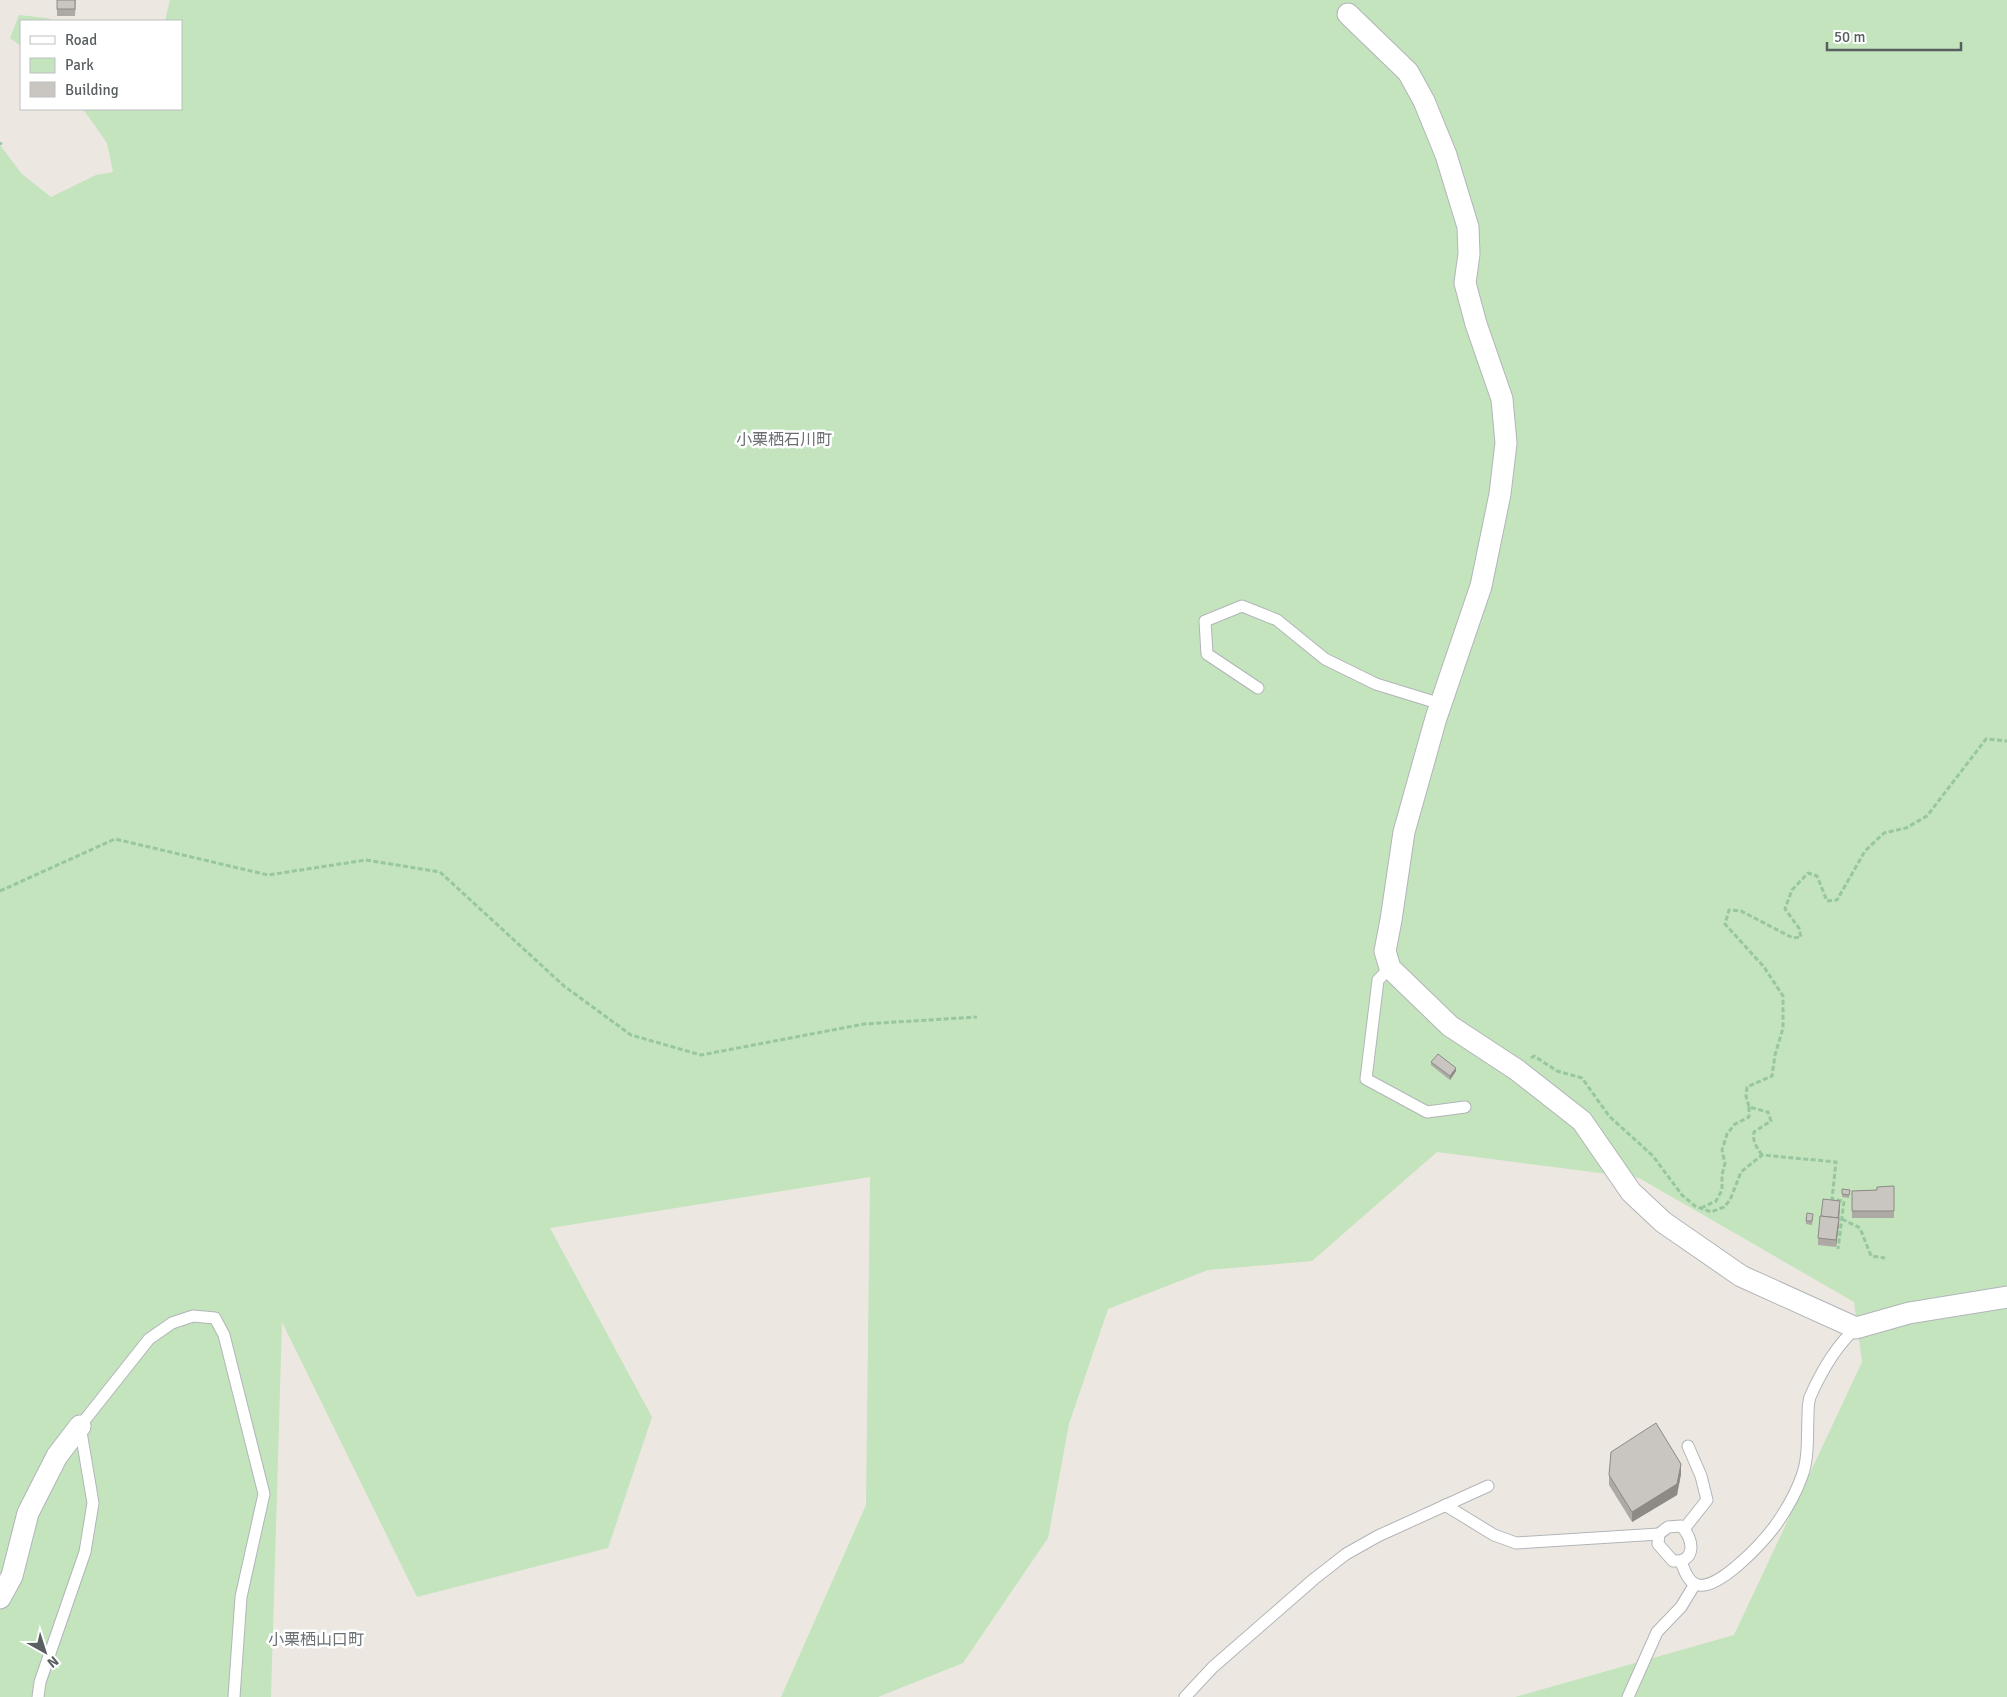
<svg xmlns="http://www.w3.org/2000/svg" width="2007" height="1697" font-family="Signika,'Noto Sans JP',sans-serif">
<rect width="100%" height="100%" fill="#ece8e1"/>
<g fill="#c3e4bd">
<path d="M 170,0 L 2007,0 L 2007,1697 L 1515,1697 L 1734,1635 L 1862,1362 L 1854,1302 L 1639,1178 L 1437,1152 L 1312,1261 L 1208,1270 L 1108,1309 L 1069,1424 L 1048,1538 L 963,1663 L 878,1697 L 781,1697 L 866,1505 L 870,1177 L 550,1228 L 652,1417 L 608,1548 L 417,1597 L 282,1322 L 271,1697 L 0,1697 L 0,145 L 22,174 L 51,197 L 96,175 L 113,172 L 107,143 L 83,109 L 181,109 L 181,21 L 165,21 Z"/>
<path d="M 19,15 L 47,18 L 55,21 L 21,21 L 21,46 L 10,38 Z"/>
</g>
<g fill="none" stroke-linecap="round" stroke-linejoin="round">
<g stroke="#b2b5b8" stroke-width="13">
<g id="service">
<path d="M 1258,688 L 1207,654 L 1205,621 L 1242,606 L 1277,620 L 1325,659 L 1376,684 L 1441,704"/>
<path d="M 1390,968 L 1378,980 L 1366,1079 L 1427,1112 L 1465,1107"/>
<path d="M 1445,1505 L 1494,1535 L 1516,1543 L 1659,1534"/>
<path d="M 1681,1526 C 1694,1538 1697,1563 1673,1561 L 1658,1544 L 1659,1534 L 1668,1527 Z"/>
<path d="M 1684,1529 L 1707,1500 L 1701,1476 L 1688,1446"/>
<path d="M 1681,1562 C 1684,1569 1687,1580 1695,1584 C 1716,1594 1763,1542 1775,1526 C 1785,1512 1796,1493 1802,1476 C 1809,1457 1807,1436 1808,1416 C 1808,1410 1808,1403 1810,1397 C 1821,1372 1836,1346 1856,1328"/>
<path d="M 38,1697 L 40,1682 L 85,1552 L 93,1503 L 80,1426 L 149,1339 L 172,1323 L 193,1316 L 215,1318 L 224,1335 L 264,1494 L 241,1597 L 234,1697"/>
<path d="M 1185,1697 L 1213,1667 L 1314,1579 L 1346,1554 L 1378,1536 L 1488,1486"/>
<path d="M 1628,1697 L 1657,1632 L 1681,1607 L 1695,1584"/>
</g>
</g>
<g stroke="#b2b5b8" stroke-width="23">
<g id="minor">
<path d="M 1348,14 L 1408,72 L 1424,101 L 1446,155 L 1468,227 L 1469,254 L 1465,283 L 1476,324 L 1502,399 L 1506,443 L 1500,494 L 1481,586 L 1436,718 L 1404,832 L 1391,920 L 1385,951 L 1390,968 L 1450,1026 L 1517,1070 L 1582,1121 L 1631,1192 L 1663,1222 L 1741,1276 L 1856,1328 L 1909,1313 L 2007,1297"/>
<path d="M 0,1598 L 12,1576 L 28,1513 L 57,1456 L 80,1426"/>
</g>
</g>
<g stroke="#98c79f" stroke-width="3" stroke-dasharray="5 2.5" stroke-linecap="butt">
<path d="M 0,143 L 2,144"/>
<path d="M 0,891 L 115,839 L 268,875 L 366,860 L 440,872 L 564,986 L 631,1035 L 701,1055 L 864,1024 L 977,1017"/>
<path d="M 1531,1058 L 1534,1056 L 1557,1071 L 1582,1078 L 1609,1116 L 1653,1156 L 1682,1195 L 1695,1206 L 1711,1212 L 1724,1207 L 1730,1200 L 1741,1172 L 1762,1155 L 1836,1162 L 1832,1199 L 1844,1201 L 1838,1249"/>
<path d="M 1762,1155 C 1757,1148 1752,1141 1754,1132 L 1771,1121 L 1768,1112 L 1749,1107 L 1746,1096 L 1747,1087 L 1772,1076 L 1775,1055 L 1783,1028 L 1783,996 L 1764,967 L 1725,924 L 1729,910 L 1741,911 L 1793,938 L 1801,937 L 1799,928 L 1785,909 L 1792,890 L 1808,873 L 1817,876 L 1827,901 L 1837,900 L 1865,851 L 1884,833 L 1906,828 L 1927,816 L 1986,739 L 2007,741"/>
<path d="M 1701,1208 L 1716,1201 L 1722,1190 L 1722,1175 L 1725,1163 L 1722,1150 L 1727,1134 L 1735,1124 L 1749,1117 L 1749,1107"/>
<path d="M 1842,1219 L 1860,1228 L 1871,1256 L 1885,1258"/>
</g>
<use href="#service" stroke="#fff" stroke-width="11"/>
<use href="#minor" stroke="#fff" stroke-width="21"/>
</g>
<g fill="#ada9a5">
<path d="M 57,0 L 76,0 L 75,16 L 57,16 Z"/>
<path d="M 1431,1062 L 1456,1071 L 1450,1080 L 1431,1065 Z"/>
<path d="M 1894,1186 L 1894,1218 L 1852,1218 L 1852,1191 L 1877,1190 Z"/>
<path d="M 1842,1189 L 1850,1190 L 1849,1198 L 1842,1197 Z"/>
<path d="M 1840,1205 L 1836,1247 L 1818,1245 L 1818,1238 Z"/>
<path d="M 1813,1217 L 1812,1225 L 1806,1224 L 1806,1221 Z"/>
<path d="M 1681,1474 L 1677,1495 L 1632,1522 L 1609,1485 L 1609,1475 Z"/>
</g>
<g fill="#8d8a86">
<path d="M 1456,1068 L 1456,1071 L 1450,1080 L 1450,1076 Z"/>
<path d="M 1840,1201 L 1839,1225 L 1836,1247 L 1836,1240 Z"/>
<path d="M 1681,1464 L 1681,1474 L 1677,1495 L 1632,1522 L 1632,1512 Z"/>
</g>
<g fill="#c9c5c0" stroke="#8d8a86">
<rect x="57" y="0" width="18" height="9"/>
<path d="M 1438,1054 L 1456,1068 L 1450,1076 L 1431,1062 Z"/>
<path d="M 1894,1186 L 1894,1211 L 1852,1211 L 1852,1191 L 1877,1190 L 1877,1187 Z"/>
<path d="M 1842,1189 L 1850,1190 L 1849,1195 L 1842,1194 Z"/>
<path d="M 1823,1199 L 1840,1201 L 1838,1218 L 1821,1216 Z"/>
<path d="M 1807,1213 L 1813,1214 L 1812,1221 L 1806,1221 Z"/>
<path d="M 1820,1216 L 1839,1218 L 1836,1240 L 1818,1238 Z"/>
<path d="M 1656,1423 L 1681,1464 L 1677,1484 L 1632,1512 L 1609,1475 L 1611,1452 Z"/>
</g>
<g text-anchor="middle" stroke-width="5" stroke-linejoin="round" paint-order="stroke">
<g font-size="16" fill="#6a7073" stroke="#fff">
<text x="784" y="445">小栗栖石川町</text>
<text x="316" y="1645">小栗栖山口町</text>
</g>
</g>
<rect x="20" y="20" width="162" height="90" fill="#ffffff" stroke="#bdbfc0"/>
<rect x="30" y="36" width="25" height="8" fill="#ffffff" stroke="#bdbfc0"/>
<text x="65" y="45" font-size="15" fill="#595e61">Road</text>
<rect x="30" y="58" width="25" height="15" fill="#c3e4bd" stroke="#bdbfc0"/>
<text x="65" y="70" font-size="15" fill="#595e61">Park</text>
<rect x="30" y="82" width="25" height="15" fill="#c9c5c0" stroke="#bdbfc0"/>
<text x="65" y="95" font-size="15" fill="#595e61">Building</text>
<g transform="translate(45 1652) rotate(141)" stroke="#ffffff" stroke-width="4" paint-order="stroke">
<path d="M0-4L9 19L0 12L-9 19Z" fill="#595e61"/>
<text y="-8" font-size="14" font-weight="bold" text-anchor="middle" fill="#595e61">N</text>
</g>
<path d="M1827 42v8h134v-8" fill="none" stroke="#595e61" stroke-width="2.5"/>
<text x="1834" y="42" font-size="15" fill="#595e61" stroke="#ffffff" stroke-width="4" paint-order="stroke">50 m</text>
</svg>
